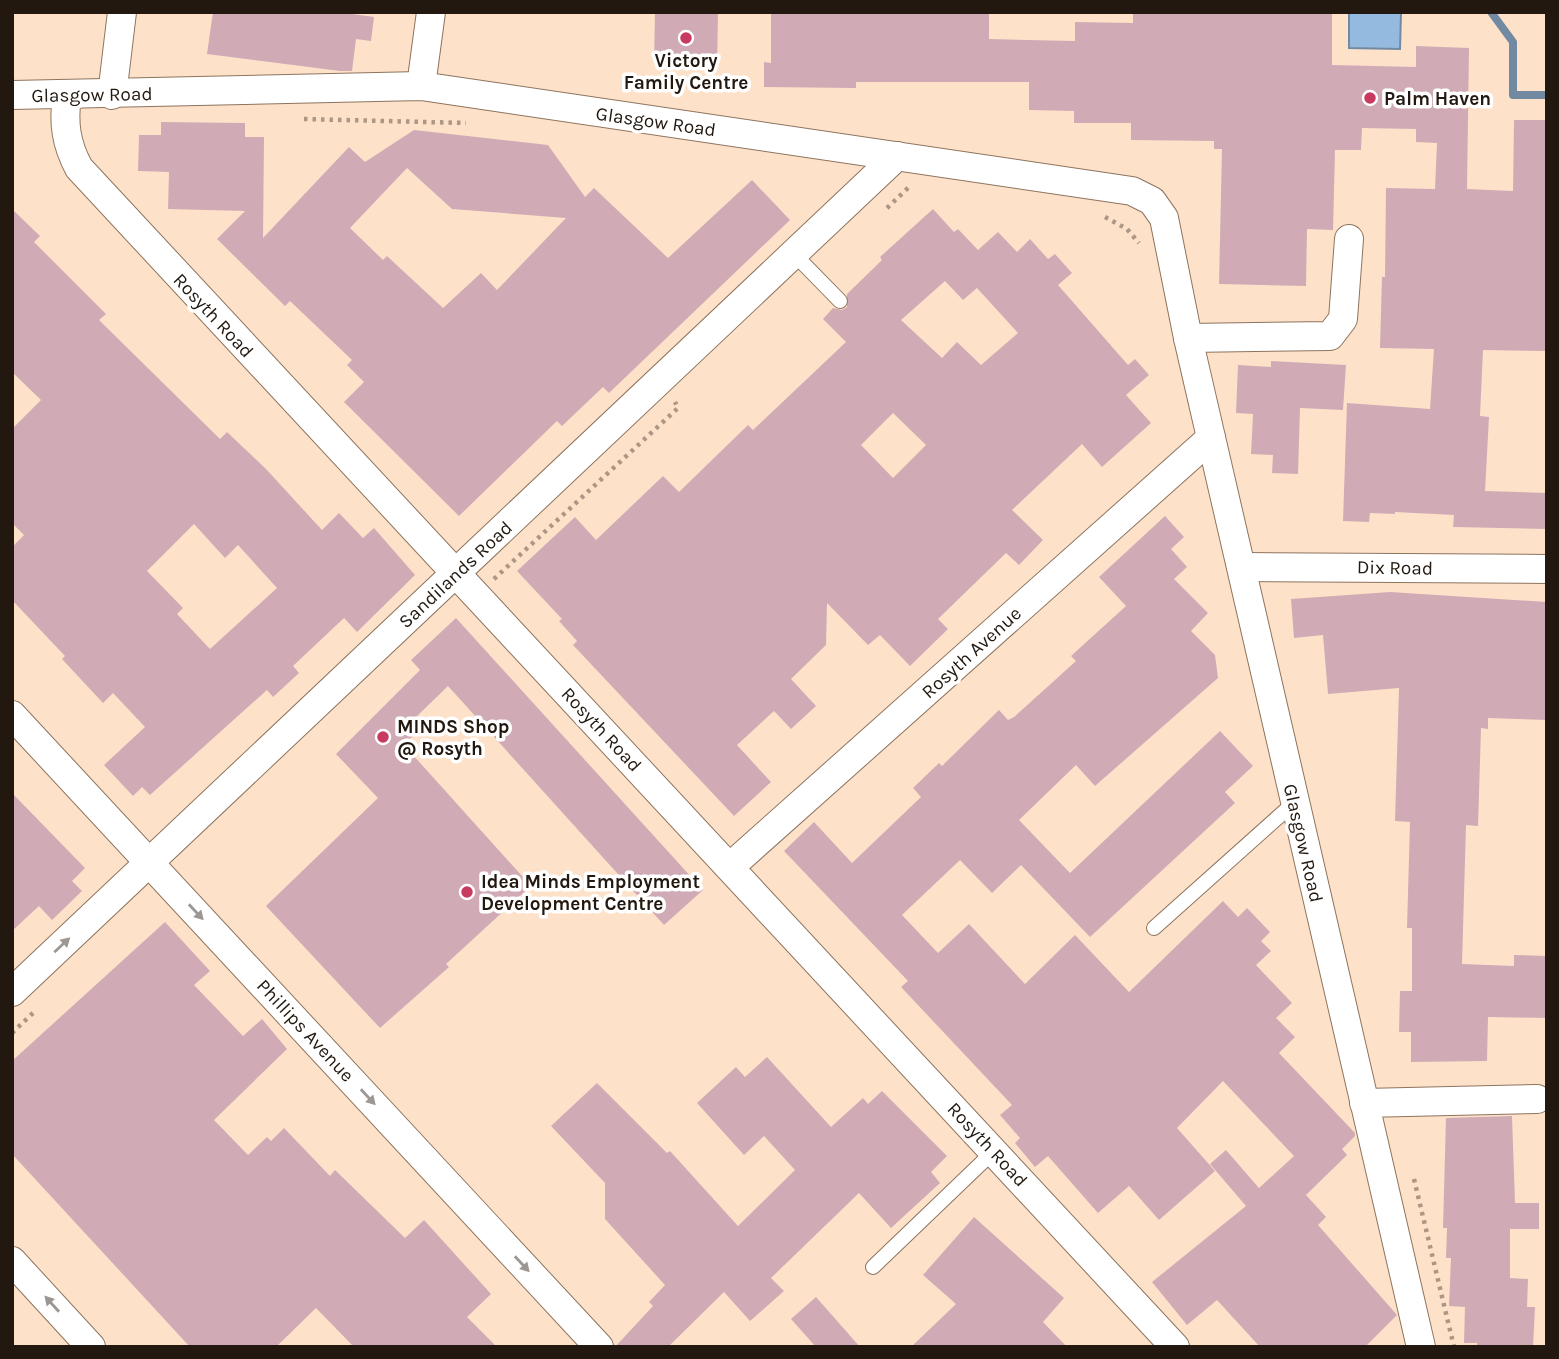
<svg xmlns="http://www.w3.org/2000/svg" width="1559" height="1359" font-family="Karla,sans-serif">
<rect width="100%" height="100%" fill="#fee1c9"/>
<path fill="#94bbdf" stroke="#728aa1" stroke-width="2" d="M 1349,12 L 1401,12 L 1400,49 L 1349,48 Z"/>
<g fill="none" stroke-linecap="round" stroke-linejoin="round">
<path stroke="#728aa1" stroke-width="8" d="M 1491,12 L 1513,42 L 1513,95 L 1547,95"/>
</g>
<g fill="#d0abb6" fill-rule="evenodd">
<path d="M 213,12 L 338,12 L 374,17 L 371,41 L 356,39 L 352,71 L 340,71 L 207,54 Z"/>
<path d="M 655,12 L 718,12 L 717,66 L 654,64 Z"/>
<path d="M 771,12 L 989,12 L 989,39 L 1075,41 L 1075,22 L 1133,23 L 1133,12 L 1332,12 L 1332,65 L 1416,67 L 1416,46 L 1469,48 L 1467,189 L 1513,191 L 1514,120 L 1547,120 L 1547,351 L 1483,350 L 1480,416 L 1489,417 L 1485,491 L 1547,493 L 1547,529 L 1453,527 L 1454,515 L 1395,512 L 1395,514 L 1370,513 L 1369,522 L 1343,521 L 1347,403 L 1430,409 L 1434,349 L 1380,348 L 1382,277 L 1385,277 L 1386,188 L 1435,189 L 1437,143 L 1416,142 L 1416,129 L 1362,128 L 1361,150 L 1335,150 L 1333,230 L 1307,229 L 1306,286 L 1219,284 L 1222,149 L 1214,149 L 1214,141 L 1131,140 L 1131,123 L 1074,123 L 1074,111 L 1029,110 L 1029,82 L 856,82 L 856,88 L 764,87 L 764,62 L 771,63 Z"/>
<path d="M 161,122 L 245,123 L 245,137 L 264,137 L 263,238 L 349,147 L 365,162 L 414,130 L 548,145 L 585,197 L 594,188 L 668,258 L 752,180 L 790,220 L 609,393 L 603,387 L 562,426 L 557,421 L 459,516 L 344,402 L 364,382 L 347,365 L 352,360 L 290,301 L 285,306 L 217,239 L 245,211 L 168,209 L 169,172 L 138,171 L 139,135 L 161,135 ZM 407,168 L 452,209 L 566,218 L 497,290 L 481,273 L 443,308 L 387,256 L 383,260 L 350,228 Z"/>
<path d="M 12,209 L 40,236 L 34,242 L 106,314 L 99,320 L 220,439 L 227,432 L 266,469 L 322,530 L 339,513 L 363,538 L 374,528 L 415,575 L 357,632 L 344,618 L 293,666 L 299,673 L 273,697 L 267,690 L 150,795 L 142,787 L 133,796 L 104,765 L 145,727 L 113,693 L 103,703 L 62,659 L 65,656 L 12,600 L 12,547 L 24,535 L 12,523 L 12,429 L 41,400 L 12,372 ZM 194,524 L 225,558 L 238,545 L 277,588 L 210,649 L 177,614 L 183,608 L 147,571 Z"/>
<path d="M 933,209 L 954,232 L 958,229 L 978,250 L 998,232 L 1017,252 L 1030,239 L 1048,259 L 1055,254 L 1072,273 L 1058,285 L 1128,365 L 1135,359 L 1149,375 L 1126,395 L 1151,423 L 1102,467 L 1082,444 L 1012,510 L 1043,540 L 1019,565 L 1006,553 L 938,619 L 948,629 L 910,666 L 880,635 L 868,645 L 827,603 L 826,645 L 791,679 L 816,706 L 791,729 L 774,711 L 737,745 L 771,782 L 734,816 L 573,645 L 577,641 L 559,621 L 562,619 L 517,571 L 575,517 L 596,540 L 663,476 L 679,492 L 748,425 L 753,430 L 846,342 L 823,319 L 833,308 L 842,310 L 847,307 L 847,294 L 882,260 L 880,257 ZM 945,281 L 963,300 L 977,288 L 1018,333 L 981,365 L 957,342 L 942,358 L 901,320 ZM 893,413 L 926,445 L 893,478 L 861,445 Z"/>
<path d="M 1271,361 L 1346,365 L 1343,410 L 1300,408 L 1298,474 L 1272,473 L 1273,455 L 1251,454 L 1253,414 L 1236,413 L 1238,365 L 1271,367 Z"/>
<path d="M 1165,516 L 1184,537 L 1171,549 L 1187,567 L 1174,579 L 1208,613 L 1191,631 L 1215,655 L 1218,678 L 1095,786 L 1076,765 L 1019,820 L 1070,873 L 1220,731 L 1253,766 L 1225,792 L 1235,803 L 1090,937 L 1021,865 L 992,893 L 960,860 L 902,915 L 938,953 L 969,924 L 1025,984 L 1075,935 L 1129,992 L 1223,901 L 1238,917 L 1247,908 L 1270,932 L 1261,941 L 1271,951 L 1256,965 L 1292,1003 L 1276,1018 L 1295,1037 L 1279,1053 L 1355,1133 L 1355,1136 L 1342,1149 L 1347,1155 L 1306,1195 L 1326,1217 L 1318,1225 L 1397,1315 L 1365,1347 L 1260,1347 L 1217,1300 L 1187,1325 L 1152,1282 L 1246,1206 L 1210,1164 L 1226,1150 L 1259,1188 L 1294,1156 L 1223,1081 L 1177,1128 L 1215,1171 L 1159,1220 L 1129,1186 L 1098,1213 L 1048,1156 L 1035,1167 L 1015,1143 L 1020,1138 L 1000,1115 L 1012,1105 L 901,987 L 908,981 L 784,851 L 814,822 L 852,863 L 921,797 L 913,788 L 939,763 L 942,766 L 999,710 L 1008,720 L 1014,717 L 1076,661 L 1071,656 L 1126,606 L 1099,577 Z"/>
<path d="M 1390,592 L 1547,602 L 1547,720 L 1488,718 L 1488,729 L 1481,728 L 1478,826 L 1466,825 L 1462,964 L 1514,966 L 1514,955 L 1547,956 L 1547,1018 L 1488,1017 L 1487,1061 L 1411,1062 L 1411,1032 L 1399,1032 L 1400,991 L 1412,991 L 1412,928 L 1407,928 L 1410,822 L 1395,821 L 1399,688 L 1328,694 L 1323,635 L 1294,638 L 1291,599 Z"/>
<path d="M 456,618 L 703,890 L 664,925 L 448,686 L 412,721 L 420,729 L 404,745 L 531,886 L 446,964 L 449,967 L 380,1028 L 266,906 L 378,798 L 336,754 L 420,670 L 411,660 Z"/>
<path d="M 12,793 L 85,868 L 72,881 L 82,891 L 52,920 L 39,906 L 12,931 Z"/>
<path d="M 165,922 L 210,971 L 194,985 L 243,1036 L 262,1019 L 287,1049 L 214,1120 L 248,1155 L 267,1137 L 271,1141 L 284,1128 L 330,1176 L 335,1170 L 405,1238 L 424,1220 L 491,1294 L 467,1317 L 497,1347 L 354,1347 L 316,1308 L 276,1347 L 190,1347 L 12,1154 L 12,1061 Z"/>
<path d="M 767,1057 L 831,1127 L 863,1098 L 868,1104 L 882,1091 L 947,1156 L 931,1172 L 940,1183 L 891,1228 L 859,1193 L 771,1278 L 784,1291 L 750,1321 L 724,1292 L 668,1347 L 615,1347 L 653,1306 L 649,1302 L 665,1285 L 605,1219 L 605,1183 L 551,1126 L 597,1083 L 667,1153 L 670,1151 L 738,1226 L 795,1170 L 764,1136 L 744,1155 L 697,1103 L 736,1067 L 745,1077 Z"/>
<path d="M 1512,1116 L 1515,1203 L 1539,1203 L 1539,1229 L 1510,1229 L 1510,1278 L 1528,1279 L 1527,1307 L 1535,1307 L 1533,1347 L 1477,1347 L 1477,1343 L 1464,1343 L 1465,1307 L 1449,1306 L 1451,1258 L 1446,1258 L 1447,1228 L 1443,1228 L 1446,1118 Z"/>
<path d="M 974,1217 L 1064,1298 L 1043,1322 L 1067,1347 L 911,1347 L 956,1304 L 923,1275 Z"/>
<path d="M 816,1297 L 860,1347 L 816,1347 L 791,1319 Z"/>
</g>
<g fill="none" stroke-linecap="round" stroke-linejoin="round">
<g stroke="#8d745e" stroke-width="16">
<g id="service">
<path d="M 794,254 L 840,301"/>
<path d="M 1154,928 L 1295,802"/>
<path d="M 873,1267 L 994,1151"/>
</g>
</g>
<g stroke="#8d745e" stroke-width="30">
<g id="minor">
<path d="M 421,86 L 431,12"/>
<path d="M 12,95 L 421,86 L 1132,191 L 1152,201 L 1164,218 L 1188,338 L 1421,1347"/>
<path d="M 67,95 C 63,123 66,144 79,168 L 1175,1347"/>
<path d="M 112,95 L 122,12"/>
<path d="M 1188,338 L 1330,336 L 1343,319 L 1349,239"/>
<path d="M 1242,567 L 1547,569"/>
<path d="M 12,715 L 599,1347"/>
<path d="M 731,866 L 1211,438"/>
<path d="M 12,992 L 897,156"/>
<path d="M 1364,1103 L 1537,1099"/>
<path d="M 12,1261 L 91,1347"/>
</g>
</g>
<g stroke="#ac9684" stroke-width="4.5" stroke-dasharray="3.5 5" stroke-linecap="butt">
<path d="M 304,119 L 466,123"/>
<path d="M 887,208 L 909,187"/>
<path d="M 1105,217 L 1127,229 L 1139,243"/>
<path d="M 494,579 L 678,408 L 675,402"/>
<path d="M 12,1033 L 33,1013"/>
<path d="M 1414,1179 L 1454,1347"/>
</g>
<use href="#service" stroke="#fff" stroke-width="14"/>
<use href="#minor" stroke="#fff" stroke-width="28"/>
</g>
<defs><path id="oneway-solid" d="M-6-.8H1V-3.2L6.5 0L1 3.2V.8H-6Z" transform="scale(1.75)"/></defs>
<g fill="#9c9793">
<use href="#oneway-solid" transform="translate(196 912) rotate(47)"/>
<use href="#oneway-solid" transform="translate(62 945) rotate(-43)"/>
<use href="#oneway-solid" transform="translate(368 1097) rotate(47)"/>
<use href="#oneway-solid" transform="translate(522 1264) rotate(47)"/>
<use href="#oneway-solid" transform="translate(52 1304) rotate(-132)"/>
</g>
<g fill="#c93a61" stroke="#fff" stroke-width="2.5">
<circle cx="686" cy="38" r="7"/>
<circle cx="1370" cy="98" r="7"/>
<circle cx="383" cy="737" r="7"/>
<circle cx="467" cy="892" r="7"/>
</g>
<g text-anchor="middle" stroke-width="7" stroke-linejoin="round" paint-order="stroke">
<g font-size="19" font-weight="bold" fill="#22180f" stroke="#fff" text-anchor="start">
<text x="686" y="67" text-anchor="middle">Victory<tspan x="686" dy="22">Family Centre</tspan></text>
<text x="1384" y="105">Palm Haven</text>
<text x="397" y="733">MINDS Shop<tspan x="397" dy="22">@ Rosyth</tspan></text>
<text x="481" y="888">Idea Minds Employment<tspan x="481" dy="22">Development Centre</tspan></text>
</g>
<g font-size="19" fill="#22180f" stroke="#fff">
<text transform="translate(92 94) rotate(-1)" y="7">Glasgow Road</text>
<text transform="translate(656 121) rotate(8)" y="7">Glasgow Road</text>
<text transform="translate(214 315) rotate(47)" y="7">Rosyth Road</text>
<text transform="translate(1395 567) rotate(1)" y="7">Dix Road</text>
<text transform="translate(455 574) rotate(-43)" y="7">Sandilands Road</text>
<text transform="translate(971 652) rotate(-42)" y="7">Rosyth Avenue</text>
<text transform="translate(602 729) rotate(47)" y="7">Rosyth Road</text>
<text transform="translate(1304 843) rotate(77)" y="7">Glasgow Road</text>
<text transform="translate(306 1030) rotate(47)" y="7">Phillips Avenue</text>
<text transform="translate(988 1144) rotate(47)" y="7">Rosyth Road</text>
</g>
</g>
<rect width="1559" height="1359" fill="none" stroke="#22180f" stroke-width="28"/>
</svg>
